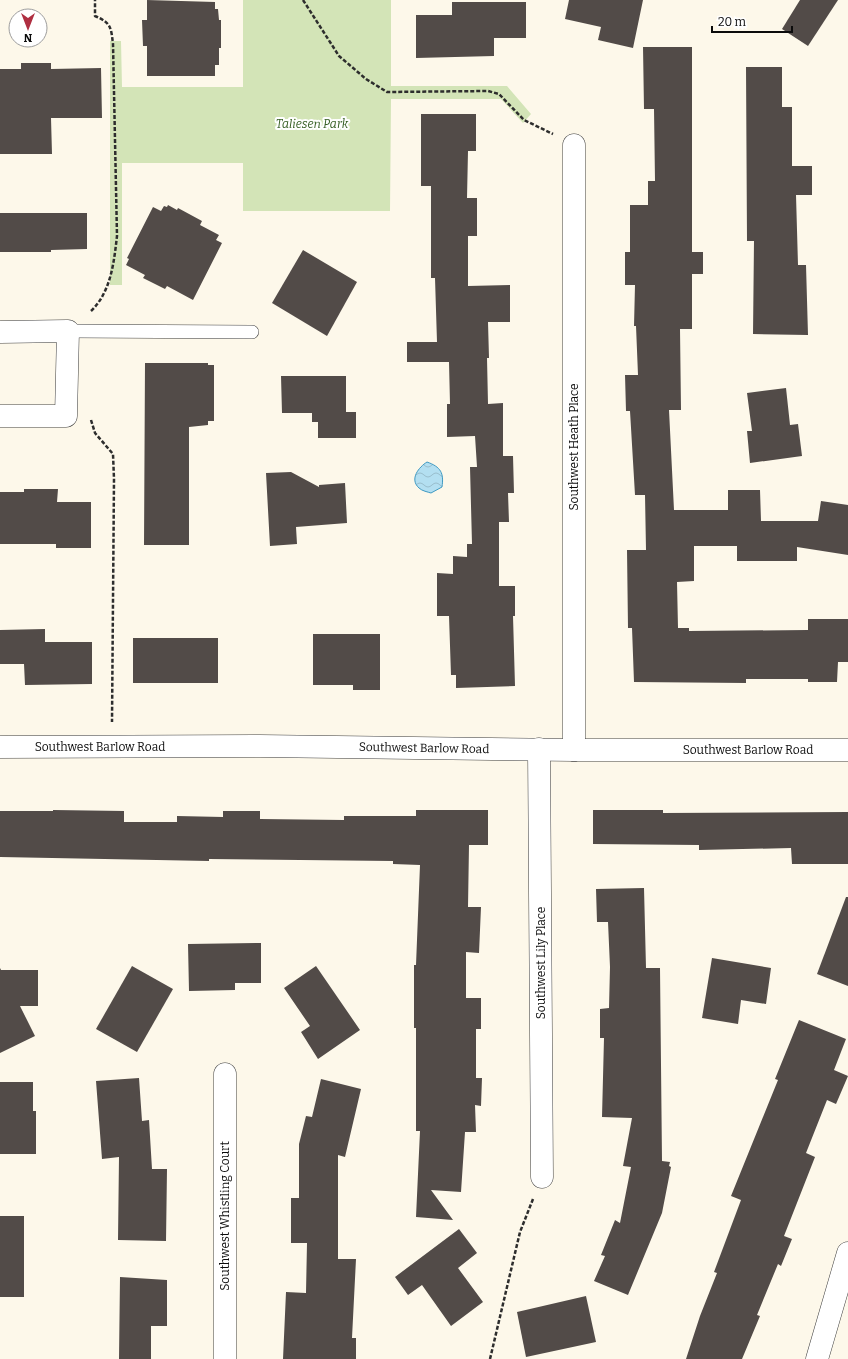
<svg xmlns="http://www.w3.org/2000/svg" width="848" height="1359" font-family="Bitter,serif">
<defs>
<pattern id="water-waves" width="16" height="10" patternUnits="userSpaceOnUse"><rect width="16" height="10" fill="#b3dff1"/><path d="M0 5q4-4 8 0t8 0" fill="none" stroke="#99becd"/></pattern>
</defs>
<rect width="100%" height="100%" fill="#fdf8ea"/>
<path fill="#d3e4b7" d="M 243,0 L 391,0 L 391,86 L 507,86 L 531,114 L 523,123 L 501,99 L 391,99 L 390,211 L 243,211 L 243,163 L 122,163 L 122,285 L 110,285 L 110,41 L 121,41 L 122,87 L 243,87 Z"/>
<path fill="url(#water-waves)" stroke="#409ac2" d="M 427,462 C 441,467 444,473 442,487 L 431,493 C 428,492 422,491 419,488 C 409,479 419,467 427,462 Z"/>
<g fill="#524b48">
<path d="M 147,0 L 215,2 L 215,9 L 218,9 L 219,20 L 221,20 L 221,48 L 219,48 L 219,65 L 215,65 L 215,76 L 147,76 L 147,46 L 143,46 L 142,20 L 147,20 Z"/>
<path d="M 569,0 L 643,0 L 633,48 L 598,40 L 601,27 L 565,19 Z"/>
<path d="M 800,0 L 838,0 L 808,46 L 782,29 Z"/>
<path d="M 452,2 L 526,2 L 526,38 L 494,38 L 494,56 L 416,58 L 416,15 L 452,15 Z"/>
<path d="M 643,47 L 692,47 L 692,252 L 703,252 L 703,274 L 692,274 L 692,329 L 680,329 L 681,410 L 669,410 L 674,510 L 728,510 L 728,490 L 760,490 L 761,521 L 818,521 L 821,501 L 848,505 L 848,555 L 797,547 L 797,561 L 737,561 L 737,546 L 694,546 L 694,581 L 677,582 L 678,628 L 689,628 L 689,631 L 808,630 L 808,619 L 848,619 L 848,662 L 838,662 L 837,682 L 808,682 L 808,679 L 746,679 L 746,683 L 634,682 L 632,628 L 628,628 L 627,550 L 646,550 L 645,495 L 635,495 L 630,411 L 626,411 L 625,375 L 638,375 L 636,326 L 634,326 L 635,285 L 625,285 L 625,252 L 630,252 L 630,205 L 648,205 L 648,181 L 655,181 L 654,109 L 644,109 Z"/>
<path d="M 21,63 L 51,63 L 51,69 L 101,68 L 102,118 L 51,118 L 52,154 L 0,154 L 0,69 L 21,69 Z"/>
<path d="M 746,67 L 782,67 L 782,107 L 792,107 L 792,166 L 812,166 L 812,195 L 796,195 L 798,265 L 806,265 L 808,335 L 753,334 L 754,241 L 747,241 Z"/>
<path d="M 421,114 L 476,114 L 476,151 L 468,151 L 467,198 L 477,198 L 477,236 L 468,236 L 468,286 L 510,285 L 510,322 L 488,322 L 489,358 L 487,358 L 488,404 L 503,403 L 503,456 L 513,456 L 514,493 L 508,493 L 509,522 L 499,522 L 499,586 L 515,586 L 515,616 L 513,616 L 515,686 L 456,688 L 456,675 L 451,675 L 449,616 L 437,616 L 437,573 L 453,574 L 453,556 L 467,557 L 467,544 L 472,544 L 470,467 L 477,467 L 475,436 L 447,437 L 447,404 L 450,404 L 449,362 L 407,362 L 407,342 L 437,342 L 435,278 L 431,278 L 431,186 L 421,186 Z"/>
<path d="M 168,205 L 177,210 L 178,208 L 202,221 L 200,225 L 219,235 L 216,240 L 222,243 L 193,300 L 167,286 L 165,289 L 143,278 L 145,275 L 126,265 L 129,259 L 127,258 L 153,207 L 161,211 L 164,206 L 167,207 Z"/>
<path d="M 0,213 L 87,213 L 87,249 L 51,250 L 51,252 L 0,252 Z"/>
<path d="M 303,250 L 357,282 L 327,336 L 272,303 Z"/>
<path d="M 145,363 L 208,363 L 208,365 L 214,365 L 214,421 L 208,421 L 208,425 L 189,427 L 189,545 L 144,545 Z"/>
<path d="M 281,376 L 346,376 L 346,412 L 356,412 L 356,438 L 318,438 L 318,422 L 312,422 L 312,413 L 282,413 Z"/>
<path d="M 786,388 L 790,425 L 798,424 L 802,456 L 750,463 L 747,431 L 752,431 L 747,393 Z"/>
<path d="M 291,472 L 319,487 L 319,485 L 345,483 L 347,523 L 296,527 L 297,544 L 270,546 L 266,473 Z"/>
<path d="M 24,489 L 58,489 L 57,502 L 91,502 L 91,548 L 56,548 L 56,544 L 0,544 L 0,492 L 24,492 Z"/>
<path d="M 45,629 L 45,642 L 92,642 L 92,684 L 25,685 L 24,664 L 0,664 L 0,630 Z"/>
<path d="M 313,634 L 380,634 L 380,690 L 353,690 L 353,685 L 313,685 Z"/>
<rect x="133" y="638" width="85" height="45"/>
<path d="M 53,810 L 124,811 L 124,822 L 177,822 L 177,816 L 223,817 L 223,811 L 260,811 L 260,819 L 344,820 L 344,816 L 416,816 L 416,810 L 488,810 L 488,845 L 469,845 L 468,907 L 481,907 L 479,953 L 466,952 L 466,998 L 481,998 L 481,1029 L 476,1029 L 476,1078 L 482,1078 L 481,1106 L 475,1105 L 476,1132 L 465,1132 L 461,1192 L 431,1190 L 453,1220 L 416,1217 L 420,1131 L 416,1131 L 416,1028 L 414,1028 L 414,965 L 416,965 L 420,865 L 393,864 L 393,861 L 209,859 L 209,861 L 0,857 L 0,811 L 53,811 Z"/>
<path d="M 593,810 L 663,810 L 663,813 L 848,812 L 848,864 L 792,864 L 791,848 L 699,850 L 699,845 L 593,844 Z"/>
<path d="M 644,888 L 646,968 L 660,968 L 662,1161 L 670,1162 L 669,1166 L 671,1167 L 662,1213 L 628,1295 L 594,1281 L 605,1256 L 601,1255 L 615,1220 L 620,1223 L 631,1167 L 623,1166 L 632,1118 L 602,1117 L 604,1038 L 600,1038 L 600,1009 L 609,1008 L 610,967 L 608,922 L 597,922 L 596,889 Z"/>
<path d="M 846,897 L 848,897 L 848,986 L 817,974 Z"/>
<path d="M 261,943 L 261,983 L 235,983 L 235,990 L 189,991 L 188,944 Z"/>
<path d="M 712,958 L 771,968 L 766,1004 L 741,1000 L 738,1024 L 702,1018 Z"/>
<path d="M 132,966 L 173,989 L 137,1052 L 96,1029 Z"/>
<path d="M 316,966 L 360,1030 L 318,1059 L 301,1032 L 310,1026 L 284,988 Z"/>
<path d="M 0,968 L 1,970 L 38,970 L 38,1006 L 20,1006 L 35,1036 L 0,1053 Z"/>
<path d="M 799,1020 L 846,1039 L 834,1070 L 848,1076 L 836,1104 L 827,1100 L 806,1153 L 815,1157 L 784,1236 L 792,1239 L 781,1266 L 778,1264 L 757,1315 L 760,1316 L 742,1359 L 686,1359 L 700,1316 L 717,1273 L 714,1272 L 741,1200 L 731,1196 L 778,1080 L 775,1079 Z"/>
<path d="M 139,1078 L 142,1121 L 149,1120 L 152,1169 L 167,1169 L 166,1241 L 118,1240 L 119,1157 L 102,1159 L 96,1081 Z"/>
<path d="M 321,1079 L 361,1089 L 345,1157 L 338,1155 L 338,1259 L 356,1259 L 352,1338 L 356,1338 L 356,1359 L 283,1359 L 286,1292 L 306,1293 L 307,1243 L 291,1243 L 291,1198 L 299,1198 L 299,1144 L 306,1116 L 312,1117 Z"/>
<path d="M 0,1082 L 33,1082 L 33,1111 L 36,1111 L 36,1154 L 0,1154 Z"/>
<rect x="0" y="1216" width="24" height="81"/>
<path d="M 459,1229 L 477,1253 L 458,1268 L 483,1302 L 451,1326 L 422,1285 L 408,1295 L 395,1277 Z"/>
<path d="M 120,1277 L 167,1280 L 167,1326 L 151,1326 L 151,1359 L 119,1359 Z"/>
<path d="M 586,1296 L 596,1342 L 526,1357 L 517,1312 Z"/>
</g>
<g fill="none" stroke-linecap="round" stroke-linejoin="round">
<g stroke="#3e3e3e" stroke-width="14">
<path id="service" d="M 68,331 L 252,332"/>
</g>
<g stroke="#3e3e3e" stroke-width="23">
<g id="minor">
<path d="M 0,332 L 68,331 L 66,416 L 0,416"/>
<path d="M 0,747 L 260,746 L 574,750 L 848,750"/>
<path d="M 539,749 L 542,1177"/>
<path d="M 574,750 L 574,145"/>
<path d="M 225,1359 L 225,1074"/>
<path d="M 817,1359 L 848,1253"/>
</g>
</g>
<g stroke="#2d2d2d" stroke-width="2.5" stroke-dasharray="4 2" stroke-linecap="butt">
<path d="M 303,0 L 339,56 L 366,79 L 387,92 L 488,91 L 499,94 L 524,120 L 553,134"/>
<path d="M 91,311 C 111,292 114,262 117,236 L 113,44 C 111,27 111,23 95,16 L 95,0"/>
<path d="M 91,420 L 95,433 L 113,454 L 114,479 L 112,722"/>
<path d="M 490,1359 L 520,1232 L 533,1199"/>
</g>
<use href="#service" stroke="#fff" stroke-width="13"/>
<use href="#minor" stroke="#fff" stroke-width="22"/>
</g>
<g text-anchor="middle" stroke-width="4" stroke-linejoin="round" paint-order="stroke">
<g font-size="12" font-style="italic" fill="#335c21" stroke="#fff">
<text x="312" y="128">Taliesen Park</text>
</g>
<g font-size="12" fill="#0b0b0b" stroke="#fff">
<text transform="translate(574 447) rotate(-90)" y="4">Southwest Heath Place</text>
<text x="100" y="751">Southwest Barlow Road</text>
<text transform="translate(424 748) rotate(1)" y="4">Southwest Barlow Road</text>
<text x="748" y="754">Southwest Barlow Road</text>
<text transform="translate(541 963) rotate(-90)" y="4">Southwest Lily Place</text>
<text transform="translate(225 1216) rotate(-90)" y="4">Southwest Whistling Court</text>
</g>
</g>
<g transform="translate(28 28) rotate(180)"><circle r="19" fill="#ffffff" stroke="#9d9d9d"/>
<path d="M0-3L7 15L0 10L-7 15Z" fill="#af2f41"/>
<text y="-6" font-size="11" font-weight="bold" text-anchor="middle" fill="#0b0b0b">N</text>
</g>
<path d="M712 26v6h80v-6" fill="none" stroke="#0b0b0b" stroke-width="2"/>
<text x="718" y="26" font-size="12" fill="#0b0b0b" stroke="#ffffff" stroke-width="3" paint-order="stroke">20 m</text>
</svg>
